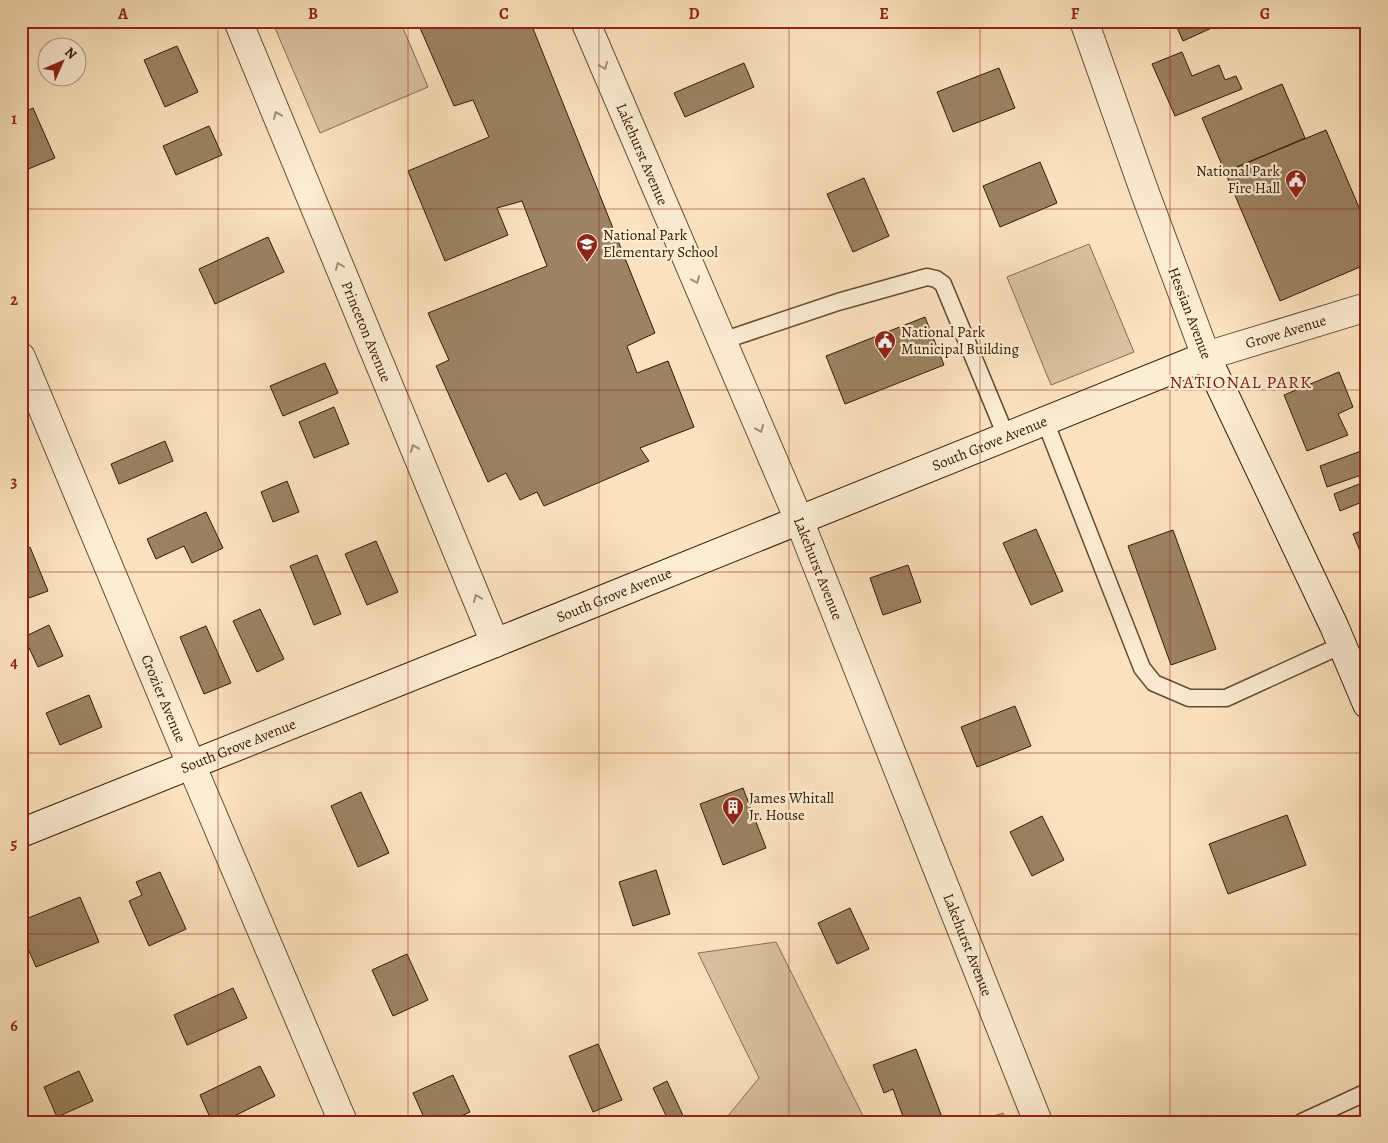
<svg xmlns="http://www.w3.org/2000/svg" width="1388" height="1143" font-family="Alegreya,serif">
<rect width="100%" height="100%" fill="#fce3bf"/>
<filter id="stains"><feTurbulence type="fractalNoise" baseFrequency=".004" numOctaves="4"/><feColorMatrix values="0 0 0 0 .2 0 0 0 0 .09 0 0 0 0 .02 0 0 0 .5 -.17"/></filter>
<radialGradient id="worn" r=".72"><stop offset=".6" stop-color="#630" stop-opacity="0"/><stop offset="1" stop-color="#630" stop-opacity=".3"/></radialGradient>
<g fill="#dac19f" stroke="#866e50">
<path d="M 272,21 L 400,21 L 428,87 L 320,133 Z"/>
<path d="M 1089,244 L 1134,352 L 1051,385 L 1007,277 Z"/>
<path d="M 776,942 L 866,1122 L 723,1122 L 759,1078 L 698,953 Z"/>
<path d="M 1003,1113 L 1007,1122 L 975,1122 Z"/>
</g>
<g fill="#9c8363" stroke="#331a00">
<path d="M 417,21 L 530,21 L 655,333 L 627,346 L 637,373 L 668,361 L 694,427 L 640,448 L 649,461 L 544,506 L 537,492 L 520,500 L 506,473 L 488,482 L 436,366 L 449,360 L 428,313 L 547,266 L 522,201 L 497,208 L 508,235 L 445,261 L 408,171 L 489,137 L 473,100 L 454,106 Z"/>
<path d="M 1174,21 L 1227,21 L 1183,41 Z"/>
<path d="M 1349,21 L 1364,21 L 1351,27 Z"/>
<path d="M 177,46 L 198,92 L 165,107 L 144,60 Z"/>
<path d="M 1182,52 L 1192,76 L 1219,65 L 1225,80 L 1236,76 L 1242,89 L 1175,116 L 1152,64 Z"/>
<path d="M 744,63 L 754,87 L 685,117 L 674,93 Z"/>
<path d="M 999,68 L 1015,108 L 953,132 L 937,92 Z"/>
<path d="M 1282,84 L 1305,138 L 1225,172 L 1202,118 Z"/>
<path d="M 1367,98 L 1367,111 L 1362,100 Z"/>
<path d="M 33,108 L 55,158 L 21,172 L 21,114 Z"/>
<path d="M 209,126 L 222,155 L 176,175 L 163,146 Z"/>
<path d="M 1326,130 L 1367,226 L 1367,264 L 1280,301 L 1225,172 Z"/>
<path d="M 1040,162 L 1057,203 L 1000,227 L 983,186 Z"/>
<path d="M 864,178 L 889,236 L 853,252 L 827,194 Z"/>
<path d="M 268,237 L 284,272 L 215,304 L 199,269 Z"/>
<path d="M 925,317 L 944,365 L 845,404 L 826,356 Z"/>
<path d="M 325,363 L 338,393 L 283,416 L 270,386 Z"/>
<path d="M 1339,372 L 1353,407 L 1338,414 L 1348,435 L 1307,451 L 1284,395 Z"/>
<path d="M 334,407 L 349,444 L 314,458 L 299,422 Z"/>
<path d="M 165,441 L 173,461 L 119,484 L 111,464 Z"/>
<path d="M 1364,450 L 1367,459 L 1367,473 L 1327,487 L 1320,466 Z"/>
<path d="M 287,481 L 299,512 L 273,522 L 261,492 Z"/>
<path d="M 1367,481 L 1367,500 L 1340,511 L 1334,494 Z"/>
<path d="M 206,512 L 223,548 L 192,563 L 184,546 L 156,559 L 147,539 Z"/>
<path d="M 1036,529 L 1063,591 L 1031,605 L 1003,543 Z"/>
<path d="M 1367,529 L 1367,566 L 1366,566 L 1353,534 Z"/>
<path d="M 1173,530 L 1216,649 L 1171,665 L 1128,546 Z"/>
<path d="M 376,541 L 398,592 L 367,605 L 345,554 Z"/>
<path d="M 30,547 L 48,591 L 21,601 L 21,551 Z"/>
<path d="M 317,555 L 341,614 L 314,625 L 290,566 Z"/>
<path d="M 908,565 L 921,602 L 883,615 L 870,578 Z"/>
<path d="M 260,609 L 284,659 L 257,672 L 233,621 Z"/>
<path d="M 49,625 L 63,656 L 38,667 L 24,637 Z"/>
<path d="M 206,626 L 231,683 L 204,694 L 180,637 Z"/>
<path d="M 89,695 L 102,727 L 60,745 L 46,713 Z"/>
<path d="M 1015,706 L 1031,746 L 977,767 L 961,727 Z"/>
<path d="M 743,788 L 766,848 L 723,865 L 700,804 Z"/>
<path d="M 361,792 L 389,853 L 358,867 L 331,806 Z"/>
<path d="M 1287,815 L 1306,865 L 1228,894 L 1209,844 Z"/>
<path d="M 1042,816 L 1064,860 L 1032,876 L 1010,832 Z"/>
<path d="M 656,870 L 670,914 L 633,926 L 619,882 Z"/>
<path d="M 160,872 L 186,929 L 149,946 L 129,901 L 142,895 L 136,882 Z"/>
<path d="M 80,897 L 99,942 L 36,967 L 21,933 L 21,921 Z"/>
<path d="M 850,908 L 869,949 L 837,964 L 818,923 Z"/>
<path d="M 407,954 L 428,1000 L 393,1016 L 372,970 Z"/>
<path d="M 233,988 L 247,1018 L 187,1045 L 174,1015 Z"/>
<path d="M 598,1044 L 622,1100 L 593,1112 L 569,1056 Z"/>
<path d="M 916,1049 L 942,1117 L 930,1122 L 905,1122 L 893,1089 L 884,1093 L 873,1065 Z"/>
<path d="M 260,1066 L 275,1096 L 222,1122 L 212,1122 L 200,1095 Z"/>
<path d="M 79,1071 L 93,1101 L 57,1117 L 44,1087 Z"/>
<path d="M 453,1075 L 470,1112 L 448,1122 L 426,1122 L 413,1093 Z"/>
<path d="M 667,1081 L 686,1122 L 669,1122 L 653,1088 Z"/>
</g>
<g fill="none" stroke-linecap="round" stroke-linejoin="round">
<g stroke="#654c30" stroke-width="19">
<g id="service">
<path d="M 722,341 L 838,302 L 927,277 L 936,279 L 943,284 L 1006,436"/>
<path d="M 1045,421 L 1142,668 L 1154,683 L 1189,698 L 1226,698 L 1342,645"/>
<path d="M 1302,1122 L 1367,1092"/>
</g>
</g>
<g stroke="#654c30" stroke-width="30">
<g id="minor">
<path id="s1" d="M 238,21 L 495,643"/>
<path id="s2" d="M 585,21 L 799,520 L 1038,1122"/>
<path id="s3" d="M 21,357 L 191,764 L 343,1122"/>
</g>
</g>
<g stroke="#654c30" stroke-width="30">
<g id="tertiary">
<path id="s4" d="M 1084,21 L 1145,193 L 1206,356 L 1367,307"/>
</g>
</g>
<g stroke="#331a00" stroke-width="30">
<g id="secondary">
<path id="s5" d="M 21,833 L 495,643 L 1206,356 L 1334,626 L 1367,704"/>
</g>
</g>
<use href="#service" stroke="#fdedd5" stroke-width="16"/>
<use href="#minor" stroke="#fdedd5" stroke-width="28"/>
<use href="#tertiary" stroke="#fdedd5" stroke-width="28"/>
<use href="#secondary" stroke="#fdedd5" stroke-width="28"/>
</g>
<defs><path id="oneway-chevron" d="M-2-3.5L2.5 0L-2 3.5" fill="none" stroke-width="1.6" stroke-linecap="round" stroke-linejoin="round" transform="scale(1.25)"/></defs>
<g stroke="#a28e75">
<use href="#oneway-chevron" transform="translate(604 66) rotate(67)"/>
<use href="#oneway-chevron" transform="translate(277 115) rotate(-112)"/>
<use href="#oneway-chevron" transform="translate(339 266) rotate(-112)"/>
<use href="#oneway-chevron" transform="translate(696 280) rotate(67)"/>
<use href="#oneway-chevron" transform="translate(760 429) rotate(67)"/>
<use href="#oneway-chevron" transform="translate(414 448) rotate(-112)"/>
<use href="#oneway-chevron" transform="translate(477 598) rotate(-112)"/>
</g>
<path fill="none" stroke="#8f2418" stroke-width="1" stroke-opacity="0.55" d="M 218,21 L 218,1122M 408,21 L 408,1122M 599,21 L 599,1122M 789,21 L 789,1122M 980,21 L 980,1122M 1170,21 L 1170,1122M 21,209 L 1367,209M 21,390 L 1367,390M 21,572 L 1367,572M 21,753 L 1367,753M 21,934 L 1367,934"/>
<defs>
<g id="civic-pin" transform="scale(1.125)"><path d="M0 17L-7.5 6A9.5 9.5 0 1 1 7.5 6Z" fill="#8f2418" stroke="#fdedd5"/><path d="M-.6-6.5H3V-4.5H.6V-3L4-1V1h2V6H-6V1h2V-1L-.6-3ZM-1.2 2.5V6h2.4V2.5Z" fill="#fff"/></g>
<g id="school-pin" transform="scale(1.125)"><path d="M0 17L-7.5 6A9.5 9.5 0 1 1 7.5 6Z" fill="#8f2418" stroke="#fdedd5"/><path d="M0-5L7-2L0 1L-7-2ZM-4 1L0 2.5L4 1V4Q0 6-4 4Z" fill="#fff"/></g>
<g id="building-pin" transform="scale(1.125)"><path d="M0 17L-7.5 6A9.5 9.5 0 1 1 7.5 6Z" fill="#8f2418" stroke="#fdedd5"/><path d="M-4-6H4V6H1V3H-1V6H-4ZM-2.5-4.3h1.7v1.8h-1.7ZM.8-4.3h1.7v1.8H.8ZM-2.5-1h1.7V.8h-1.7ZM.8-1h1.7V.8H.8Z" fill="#fff"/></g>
</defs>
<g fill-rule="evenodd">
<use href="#civic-pin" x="1296" y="180"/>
<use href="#school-pin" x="587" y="244"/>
<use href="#civic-pin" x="885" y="341"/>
<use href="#building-pin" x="733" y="807"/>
</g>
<g text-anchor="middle" stroke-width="4.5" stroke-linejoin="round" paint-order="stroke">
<g font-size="15" fill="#331a00" stroke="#fdedd5">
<text dy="5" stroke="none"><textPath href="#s2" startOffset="145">Lakehurst Avenue</textPath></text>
<text transform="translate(1190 313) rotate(69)" y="5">Hessian Avenue</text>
<text dy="5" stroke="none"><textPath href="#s4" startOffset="440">Grove Avenue</textPath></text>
<text dy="5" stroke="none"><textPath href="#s1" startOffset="336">Princeton Avenue</textPath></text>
<text dy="5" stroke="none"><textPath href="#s5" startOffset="1044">South Grove Avenue</textPath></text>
<text dy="5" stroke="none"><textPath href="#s2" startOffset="595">Lakehurst Avenue</textPath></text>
<text dy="5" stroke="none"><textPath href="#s5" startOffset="639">South Grove Avenue</textPath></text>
<text dy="5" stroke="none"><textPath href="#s3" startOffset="370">Crozier Avenue</textPath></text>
<text dy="5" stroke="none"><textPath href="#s5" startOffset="234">South Grove Avenue</textPath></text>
<text dy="5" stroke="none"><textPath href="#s2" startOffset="1000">Lakehurst Avenue</textPath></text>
</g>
<g font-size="15" fill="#331a00" stroke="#fdedd5" text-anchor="start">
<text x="1280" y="176" text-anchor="end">National Park<tspan x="1280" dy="17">Fire Hall</tspan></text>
<text x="603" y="240">National Park<tspan x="603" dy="17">Elementary School</tspan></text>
<text x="901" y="337">National Park<tspan x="901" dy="17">Municipal Building</tspan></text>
<text x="749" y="803">James Whitall<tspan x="749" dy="17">Jr. House</tspan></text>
</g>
<g font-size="18" letter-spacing="1" fill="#7a1f14" stroke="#fdedd5">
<text x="1241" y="388">NATIONAL PARK</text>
</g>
</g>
<rect width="1388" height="1143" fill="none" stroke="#fce3bf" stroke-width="55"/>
<g transform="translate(62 62) rotate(45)"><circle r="24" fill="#fdedd5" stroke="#ac9980"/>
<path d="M0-4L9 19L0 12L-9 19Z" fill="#8f2418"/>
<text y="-8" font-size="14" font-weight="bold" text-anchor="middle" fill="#331a00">N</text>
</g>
<rect x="28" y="28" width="1332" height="1088" fill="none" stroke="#8f2418" stroke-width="2"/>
<g font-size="16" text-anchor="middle" font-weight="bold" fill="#8f2418">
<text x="123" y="19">A</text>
<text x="313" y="19">B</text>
<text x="504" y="19">C</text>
<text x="694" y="19">D</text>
<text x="884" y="19">E</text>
<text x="1075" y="19">F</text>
<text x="1265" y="19">G</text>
<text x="14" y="124">1</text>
<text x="14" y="305">2</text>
<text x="14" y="487">3</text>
<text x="14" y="668">4</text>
<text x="14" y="849">5</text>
<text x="14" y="1031">6</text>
</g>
<rect width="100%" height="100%" filter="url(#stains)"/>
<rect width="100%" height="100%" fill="url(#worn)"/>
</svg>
